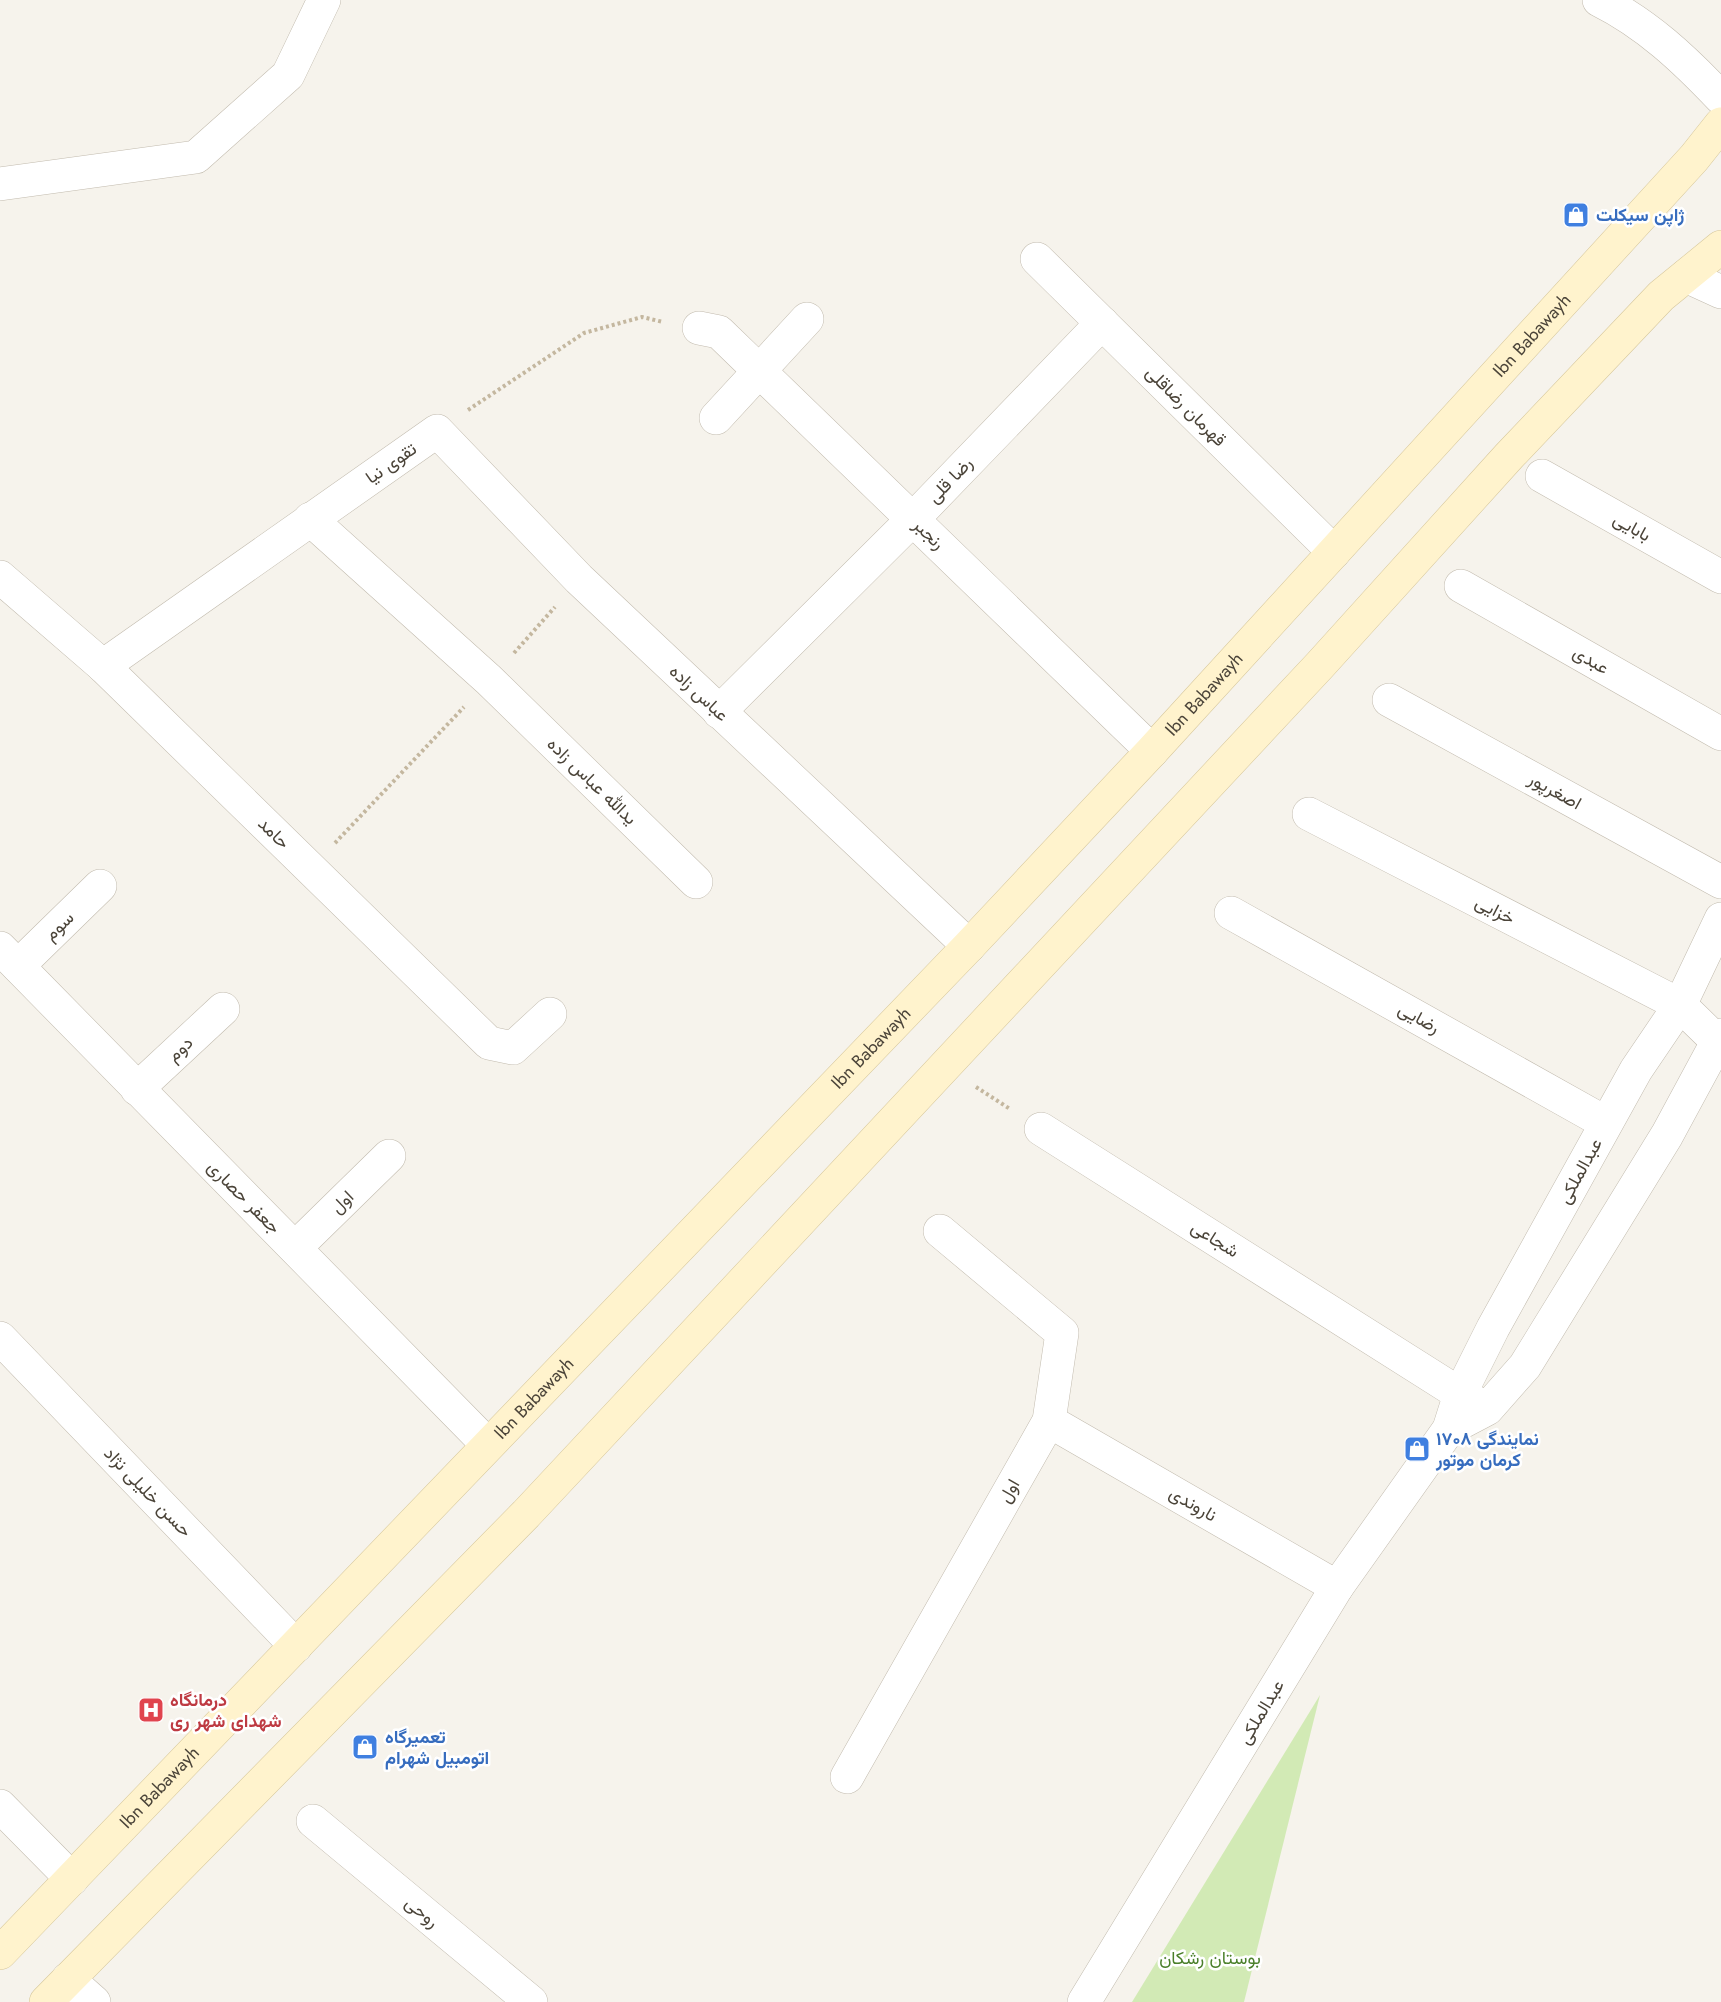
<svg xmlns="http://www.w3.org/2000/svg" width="1721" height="2002" font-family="Jost,Vazirmatn,sans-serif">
<rect width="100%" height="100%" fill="#f6f3ec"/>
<path fill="#d2eab5" d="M 1320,1695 L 1244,2002 L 1132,2002 Z"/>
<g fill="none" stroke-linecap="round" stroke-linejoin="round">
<g stroke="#c2bbae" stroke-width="34">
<g id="minor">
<path d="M 1599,0 C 1647,24 1684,59 1721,98"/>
<path d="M 0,184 L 196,157 L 288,75 L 324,0"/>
<path d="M 1037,259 L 1334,552"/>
<path d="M 699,328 L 719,332 L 1152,751"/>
<path d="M 716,418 L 807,319"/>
<path d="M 1542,476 L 1721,577"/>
<path d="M 310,519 L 489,680 L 696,882"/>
<path d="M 0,577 L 103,666 L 489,1043 L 513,1048 L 550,1014"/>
<path d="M 1461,586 L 1721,734"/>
<path d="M 103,666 L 437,431 L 579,579 L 969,946"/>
<path d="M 1389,700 L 1721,882"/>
<path d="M 719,712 L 913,519 L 1102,323"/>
<path d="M 1309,814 L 1680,1005 L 1718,1042"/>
<path d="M 1231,913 L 1606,1123"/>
<path d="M 0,948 L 488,1445"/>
<path d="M 18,966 L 100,886"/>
<path d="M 137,1089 L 223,1009"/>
<path d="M 1041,1129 L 1460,1394 L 1486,1408"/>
<path d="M 295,1248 L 389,1156"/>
<path d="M 0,1338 L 296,1646"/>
<path d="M 1049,1421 L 1337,1587"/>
<path d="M 847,1777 L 1049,1421 L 1062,1333 L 940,1231"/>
<path d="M 0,1806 L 72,1879"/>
<path d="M 313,1821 L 531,2002"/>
<path d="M 68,1979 L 94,2002"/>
</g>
</g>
<g stroke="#c2bbae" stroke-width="34">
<g id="tertiary">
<path d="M 1686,276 L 1721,292"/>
<path d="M 1449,1429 L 1487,1409 L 1525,1366 L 1667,1135 L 1721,1035"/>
<path d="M 1084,2002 L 1337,1587 L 1449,1429 L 1460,1394 L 1493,1328 L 1636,1070 L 1680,1005 L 1721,919"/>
</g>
</g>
<g stroke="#d6c79b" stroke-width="34">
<g id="secondary">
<path id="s1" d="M 0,1953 L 969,946 L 1152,751 L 1694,158 L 1721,124"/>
<path d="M 46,2002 L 526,1514 L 1320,665 L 1509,456 L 1661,296 L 1721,247"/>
</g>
</g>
<g stroke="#c4b79f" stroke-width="4" stroke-dasharray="3 3" stroke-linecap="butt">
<path d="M 468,410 L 584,333 L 642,317 L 663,322"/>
<path d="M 514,653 L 555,607"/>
<path d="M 335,843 L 464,707"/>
<path d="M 976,1087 L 1010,1109"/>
</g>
<use href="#minor" stroke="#fff" stroke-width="33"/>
<use href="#tertiary" stroke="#fff" stroke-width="33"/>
<use href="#secondary" stroke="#fff3cd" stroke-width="33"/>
</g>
<defs>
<g id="shop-square" transform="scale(1.35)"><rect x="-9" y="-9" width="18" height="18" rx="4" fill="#3f7fe0" stroke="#fff"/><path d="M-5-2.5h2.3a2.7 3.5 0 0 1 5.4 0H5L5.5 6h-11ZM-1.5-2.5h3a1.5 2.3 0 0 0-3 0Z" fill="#fff"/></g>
<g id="hospital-square" transform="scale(1.35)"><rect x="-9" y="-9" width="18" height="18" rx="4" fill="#e0444e" stroke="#fff"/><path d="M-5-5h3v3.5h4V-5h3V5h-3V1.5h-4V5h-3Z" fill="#fff"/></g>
</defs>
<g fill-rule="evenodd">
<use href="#shop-square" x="1576" y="215"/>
<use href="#shop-square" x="1417" y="1449"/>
<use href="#hospital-square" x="151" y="1710"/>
<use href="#shop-square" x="365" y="1747"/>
</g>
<g text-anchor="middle" stroke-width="5" stroke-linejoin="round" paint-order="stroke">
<g font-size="18" font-weight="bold" fill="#366cbe" stroke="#fff" text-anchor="start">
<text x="1596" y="221">ژاپن سیکلت</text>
<text x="1436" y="1445">نمایندگی ۱۷۰۸<tspan x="1436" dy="21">کرمان موتور</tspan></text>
<text x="385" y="1743">تعمیرگاه<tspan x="385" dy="21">اتومبیل شهرام</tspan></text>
</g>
<g font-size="18" fill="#4b4439" stroke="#fff">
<text dy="6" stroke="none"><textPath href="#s1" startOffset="2228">Ibn Babawayh</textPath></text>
<text transform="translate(1186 406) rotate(45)" y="6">قهرمان رضاقلی</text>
<text transform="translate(391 463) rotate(-35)" y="6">تقوی نیا</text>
<text transform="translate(950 480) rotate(-46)" y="6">رضا قلی</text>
<text transform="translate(1632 527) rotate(29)" y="6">بابایی</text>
<text transform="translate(929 534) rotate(44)" y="6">رنجبر</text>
<text transform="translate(1591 660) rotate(30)" y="6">عبدی</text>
<text transform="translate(699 693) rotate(43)" y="6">عباس زاده</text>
<text dy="6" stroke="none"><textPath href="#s1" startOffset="1742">Ibn Babawayh</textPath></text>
<text transform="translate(592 781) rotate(44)" y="6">یدالله عباس زاده</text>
<text transform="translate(1555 791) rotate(29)" y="6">اصغرپور</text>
<text transform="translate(274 833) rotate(44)" y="6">حامد</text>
<text transform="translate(1495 910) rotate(27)" y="6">خزایی</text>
<text transform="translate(59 926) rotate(-44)" y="6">سوم</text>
<text transform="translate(1419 1018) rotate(29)" y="6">رضایی</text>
<text dy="6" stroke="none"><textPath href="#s1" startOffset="1256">Ibn Babawayh</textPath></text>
<text transform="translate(180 1049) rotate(-43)" y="6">دوم</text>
<text transform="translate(1580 1171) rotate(-61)" y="6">عبدالملکی</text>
<text transform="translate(244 1197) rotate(45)" y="6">جعفر حصاری</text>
<text transform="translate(342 1202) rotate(-44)" y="6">اول</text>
<text transform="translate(1215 1239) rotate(32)" y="6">شجاعی</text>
<text dy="6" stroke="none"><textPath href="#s1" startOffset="770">Ibn Babawayh</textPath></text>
<text transform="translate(1009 1491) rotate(-60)" y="6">اول</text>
<text transform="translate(148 1492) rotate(46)" y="6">حسن خلیلی نژاد</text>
<text transform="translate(1193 1504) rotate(30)" y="6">ناروندی</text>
<text transform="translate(1261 1712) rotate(-59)" y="6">عبدالملکی</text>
<text dy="6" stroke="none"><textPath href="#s1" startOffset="230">Ibn Babawayh</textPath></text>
<text transform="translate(422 1912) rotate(40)" y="6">روحی</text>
</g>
<g font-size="18" font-weight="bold" fill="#be3a42" stroke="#fff" text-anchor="start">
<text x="170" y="1706">درمانگاه<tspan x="170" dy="21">شهدای شهر ری</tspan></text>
</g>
<g font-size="18" fill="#4a7f2a" stroke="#fff">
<text x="1210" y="1964">بوستان رشکان</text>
</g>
</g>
</svg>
